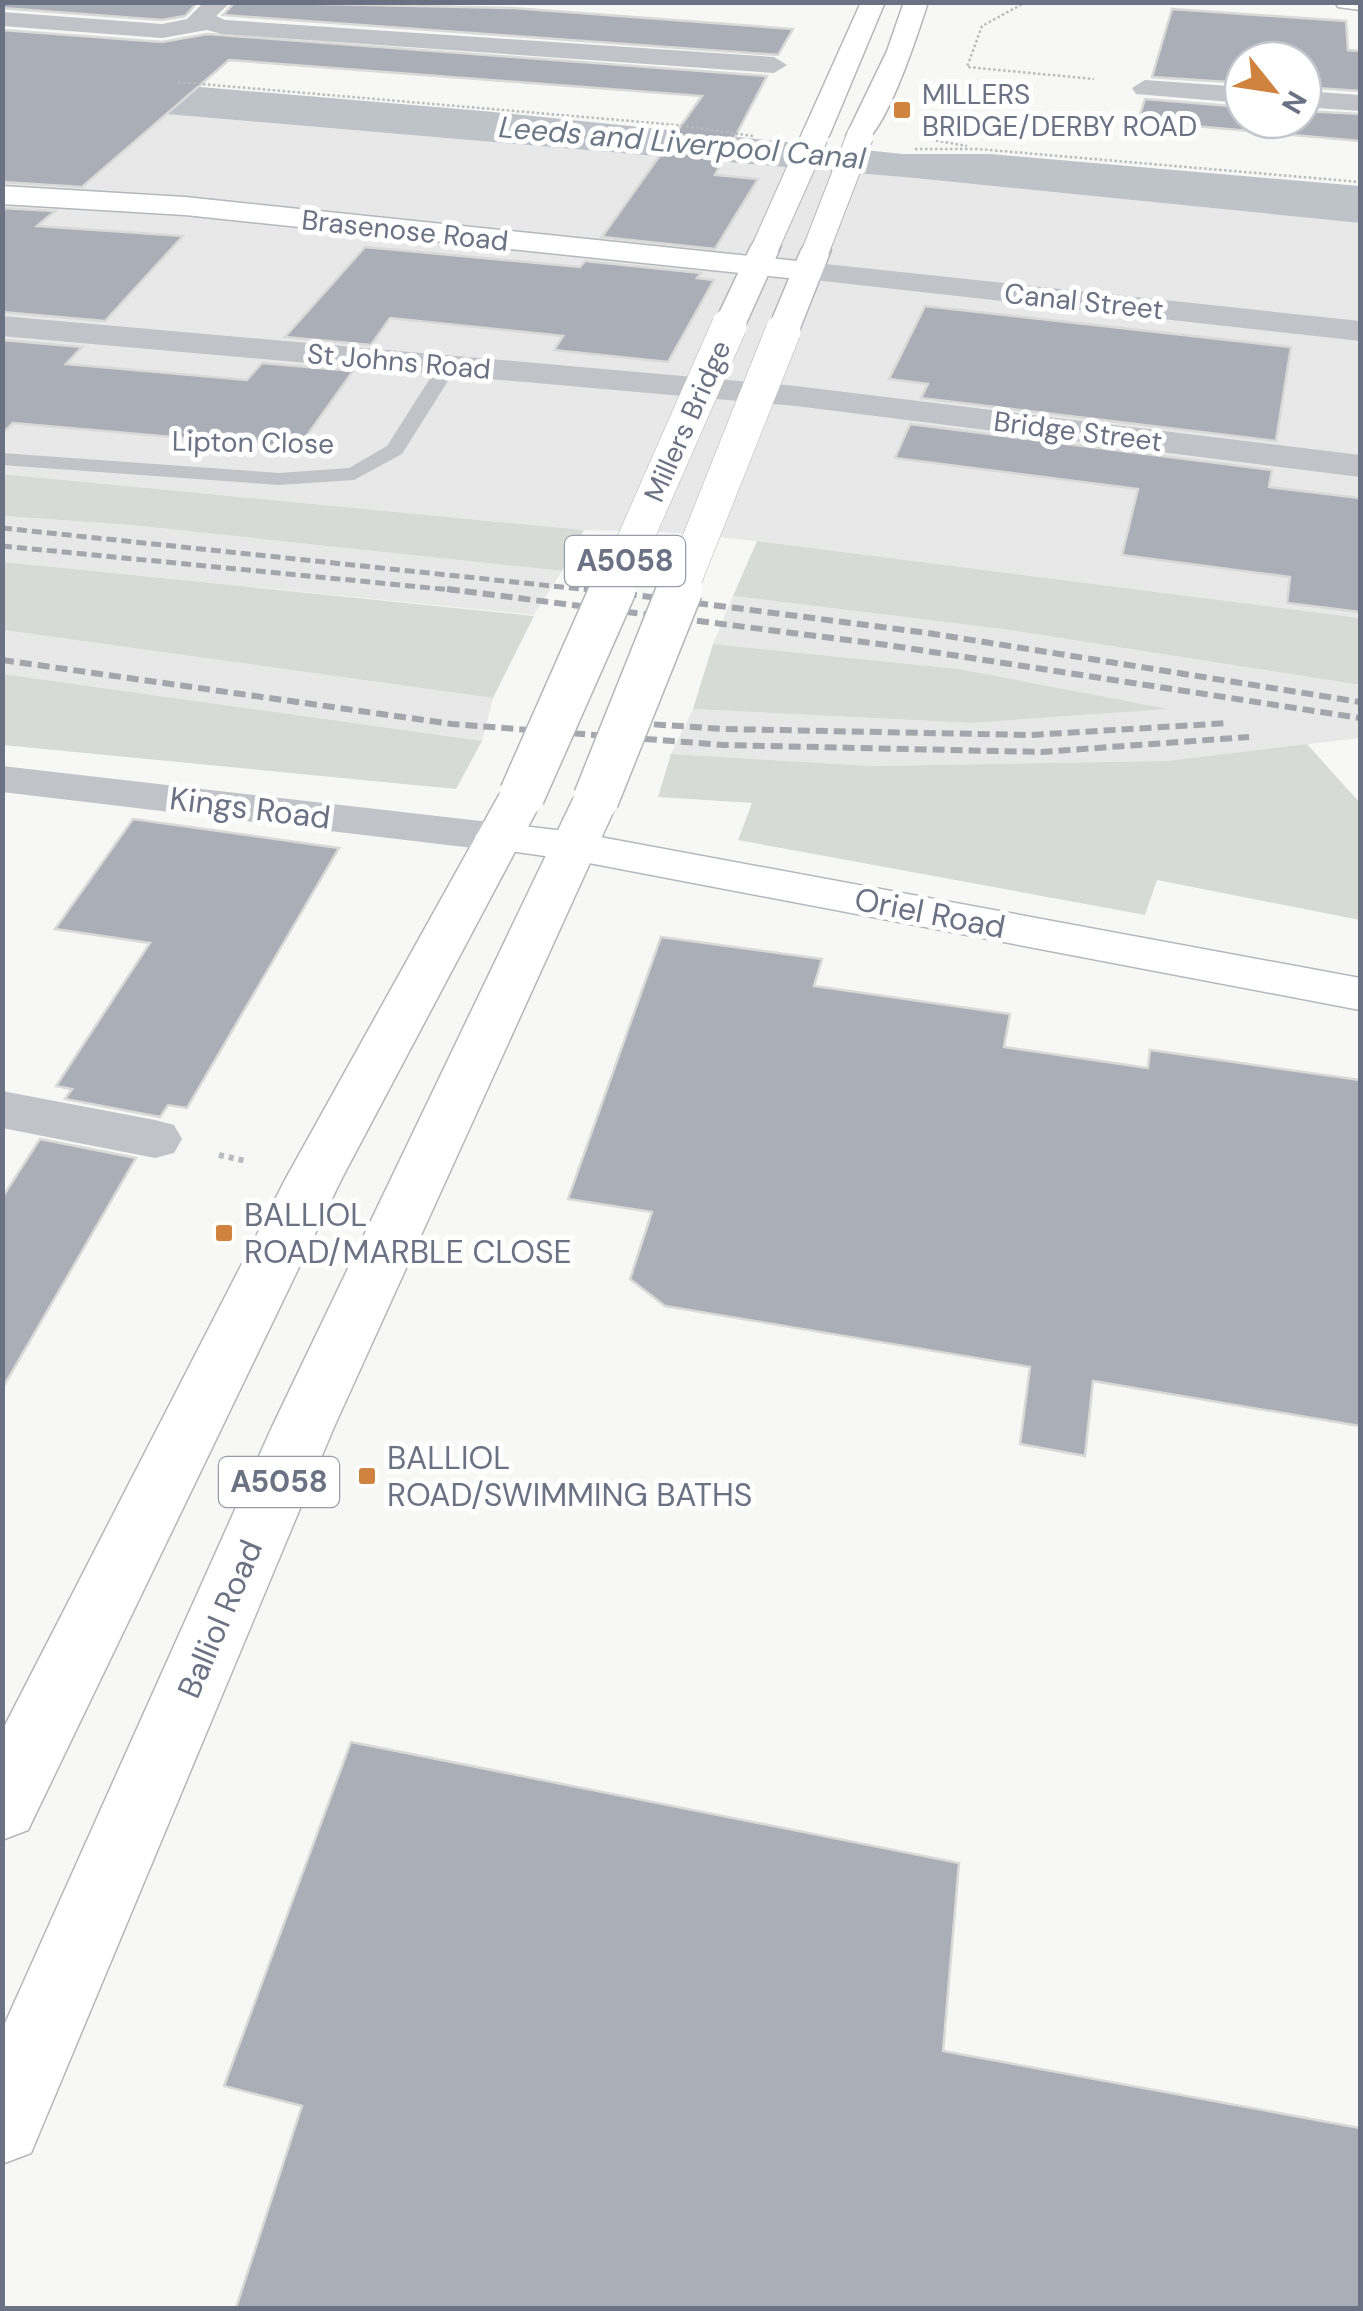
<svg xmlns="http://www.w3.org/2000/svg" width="1363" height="2311" font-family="'DM Sans',sans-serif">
<rect width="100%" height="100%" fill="#f7f8f5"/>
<g fill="#e8e8e8">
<path d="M 2,100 L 914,178 L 1360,223 L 1360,618 L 757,541 L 664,532 L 583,530 L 3,474 Z"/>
<path d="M 2,516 L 131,525 L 562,571 L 534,615 L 3,562 Z"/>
<path d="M 733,596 L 1010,630 L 1360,685 L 1360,738 L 1167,761 L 872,766 L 671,754 L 693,709 L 971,723 L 1163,709 L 959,669 L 713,644 Z"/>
<path d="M 3,630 L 493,698 L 482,741 L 3,674 Z"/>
</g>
<g fill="#d6dcd5">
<path d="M 2,474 L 584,530 L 562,571 L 131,525 L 3,516 Z"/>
<path d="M 757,541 L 1360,618 L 1360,685 L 1010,630 L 733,596 Z"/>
<path d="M 3,562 L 74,569 L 534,616 L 493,698 L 3,630 Z"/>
<path d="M 713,644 L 959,669 L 1168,709 L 971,723 L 693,709 Z"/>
<path d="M 3,674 L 482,741 L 456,789 L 3,745 Z"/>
<path d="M 1307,744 L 1360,803 L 1360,920 L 1157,880 L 1145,915 L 738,840 L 752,803 L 658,797 L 671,754 L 872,766 L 1166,761 Z"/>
</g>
<path fill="#bec3ca" d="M 2,70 L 483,111 L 903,154 L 990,154 L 1360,186 L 1360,223 L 914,178 L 3,100 Z"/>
<g fill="#aaaeb7" stroke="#d9d9d8" stroke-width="2.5">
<path d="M 2,2 L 198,2 L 185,16 L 162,20 L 2,8 Z"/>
<path d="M 235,2 L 513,8 L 793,29 L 778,55 L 223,15 Z"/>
<path d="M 1172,9 L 1346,21 L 1348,50 L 1360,51 L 1360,91 L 1303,87 L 1303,60 L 1243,60 L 1243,83 L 1152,77 Z"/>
<path d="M 2,30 L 162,42 L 207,34 L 767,76 L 715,175 L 758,179 L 715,249 L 602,237 L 702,96 L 229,60 L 82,187 L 2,182 Z"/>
<path d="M 1145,99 L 1243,107 L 1243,120 L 1303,120 L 1303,111 L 1360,114 L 1360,141 L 1138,121 Z"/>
<path d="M 2,208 L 55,211 L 37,226 L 183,236 L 105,321 L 2,312 Z"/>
<path d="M 365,247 L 580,267 L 585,261 L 701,273 L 697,278 L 714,280 L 668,362 L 554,350 L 563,336 L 390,318 L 371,345 L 285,337 Z"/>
<path d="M 925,306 L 1291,347 L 1276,441 L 921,398 L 928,384 L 889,379 Z"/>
<path d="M 2,340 L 82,347 L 66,364 L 247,380 L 262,363 L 353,371 L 298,448 L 13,423 L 2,434 Z"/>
<path d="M 910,424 L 1272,470 L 1269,487 L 1360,498 L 1360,612 L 1287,603 L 1290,577 L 1122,555 L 1138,489 L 895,458 Z"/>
<path d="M 133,819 L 339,848 L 187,1108 L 168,1105 L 160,1117 L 65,1099 L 72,1089 L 56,1086 L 150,943 L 55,929 Z"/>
<path d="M 661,937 L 822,959 L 814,986 L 1010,1014 L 1004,1047 L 1148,1068 L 1150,1050 L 1360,1080 L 1360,1426 L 1093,1381 L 1085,1456 L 1020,1444 L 1030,1367 L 665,1306 L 630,1279 L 652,1212 L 568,1199 Z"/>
<path d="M 40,1139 L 136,1158 L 2,1389 L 2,1198 Z"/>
<path d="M 351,1742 L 959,1863 L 943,2051 L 1360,2128 L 1360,2308 L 236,2308 L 302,2106 L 224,2086 Z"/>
</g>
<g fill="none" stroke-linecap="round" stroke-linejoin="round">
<g stroke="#b4b7bc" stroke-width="3">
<g id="secondary">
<path d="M 2,186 L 185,197 L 807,262 L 818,264 L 822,271 L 818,278 L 807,280 L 185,215 L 2,204 Z"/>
<path d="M 498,823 L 573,832 L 1360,978 L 1360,1010 L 573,860 L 482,847 L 475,837 L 482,827 Z"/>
</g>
</g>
<g stroke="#b4b6ba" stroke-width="3">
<g id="trunk">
<path d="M 861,2 L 885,2 L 829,136 L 815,144 L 805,142 L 801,136 Z"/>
<path d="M 904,2 L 928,2 C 919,30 885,138 860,144 L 850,142 L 846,136 L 887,51 Z"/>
<path d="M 1335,2 L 1360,2 L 1360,10 L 1338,7 Z"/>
<path d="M 766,237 L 777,240 L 781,246 L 745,326 L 740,333 L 718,333 L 713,326 L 751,246 L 755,240 Z"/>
<path d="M 816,241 L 827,244 L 831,250 L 799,331 L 795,338 L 771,338 L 767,331 L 801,250 L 805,244 Z"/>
<path d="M 522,781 L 538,785 L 545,795 L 342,1178 L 28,1830 L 2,1840 L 2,1731 L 286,1178 L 499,795 L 506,785 Z"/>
<path d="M 596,785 L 612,789 L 619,799 L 334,1427 L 31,2153 L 2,2164 L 2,2030 L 272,1427 L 573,799 L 580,789 Z"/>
</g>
</g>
<g stroke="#b9bbbe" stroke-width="2.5" stroke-dasharray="2.5 2.5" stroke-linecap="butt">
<path d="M 1026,2 L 982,26 L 967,67 L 1094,79"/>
<path d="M 178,82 L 677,125 L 753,136"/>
<path d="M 921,138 L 967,146"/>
<path d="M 915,149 L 978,149 L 1360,182"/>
</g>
<path stroke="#b9bbbe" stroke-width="6" stroke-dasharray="5 5" stroke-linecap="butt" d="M 219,1155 L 246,1161"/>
<path fill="#c1c3c8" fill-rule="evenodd" d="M 448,359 L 458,365 L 402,454 L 354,480 L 279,485 L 2,465 L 2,453 L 279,473 L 349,468 L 387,446 L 441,361 Z"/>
<g fill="#c1c3c8" fill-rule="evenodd">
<path d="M 204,2 L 231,2 L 216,16 L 225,20 L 774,57 L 787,65 L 774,73 L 222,34 L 207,30 L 162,38 L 2,26 L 2,12 L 162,24 L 187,19 Z"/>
<path d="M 1145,80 L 1243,87 L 1243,103 L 1136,94 L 1132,88 Z"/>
<path d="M 1303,91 L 1360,95 L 1360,111 L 1303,107 Z"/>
<path d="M 807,262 L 1360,321 L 1360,341 L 796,278 L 792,271 L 796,264 Z"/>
<path d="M 2,316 L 796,386 L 1360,455 L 1360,477 L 796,406 L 2,336 Z"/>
<path d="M 2,766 L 498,823 L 514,827 L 521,837 L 514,847 L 498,851 L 2,792 Z"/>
<path d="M 2,1091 L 155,1120 L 174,1125 L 182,1139 L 174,1153 L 155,1158 L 2,1128 Z"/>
</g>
<use href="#secondary" fill="#fff" fill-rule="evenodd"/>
<use href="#trunk" fill="#fff" fill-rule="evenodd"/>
<g stroke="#a3a6ad" stroke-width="5" stroke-dasharray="10 5" stroke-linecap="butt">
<path d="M 2,528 L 609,592"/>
<path d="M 2,546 L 472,592"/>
</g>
<g stroke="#a3a6ad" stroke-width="6" stroke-dasharray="12 6" stroke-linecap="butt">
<path d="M 447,589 L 887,645 L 1360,718"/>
<path d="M 589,589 L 928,633 L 1360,702"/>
<path d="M 2,660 L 452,724 L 724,745 L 1041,752 L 1249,737"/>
<path d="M 618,722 L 724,729 L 1031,735 L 1229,723"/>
</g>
<g stroke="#b4b6ba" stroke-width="28" stroke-linecap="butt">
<g id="trunk-bridge-far2">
<path d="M 766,246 L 815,136"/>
<path d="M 816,250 L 860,136"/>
</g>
</g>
<g stroke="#b4b6ba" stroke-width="36" stroke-linecap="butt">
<g id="trunk-bridge-far1">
<path d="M 612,592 L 729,326"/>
<path d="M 679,592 L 783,331"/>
</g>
</g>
<g stroke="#b4b6ba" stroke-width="48" stroke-linecap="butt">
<g id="trunk-bridge">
<path d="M 522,795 L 613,589"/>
<path d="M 596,799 L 680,589"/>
</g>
</g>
<use href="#trunk-bridge-far2" stroke="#fff" stroke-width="26"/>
<use href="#trunk-bridge-far1" stroke="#fff" stroke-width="35"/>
<use href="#trunk-bridge" stroke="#fff" stroke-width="45"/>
</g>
<g fill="#cf833e" stroke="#fff" stroke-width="4">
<rect x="892" y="100" width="20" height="20" rx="5"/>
<rect x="214" y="1223" width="20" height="20" rx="5"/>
<rect x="357" y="1466" width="20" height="20" rx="5"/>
</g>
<g text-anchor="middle" stroke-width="10" stroke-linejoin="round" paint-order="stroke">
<g font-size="28" fill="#6a7283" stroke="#fff" text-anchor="start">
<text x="922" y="104">MILLERS<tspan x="922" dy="32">BRIDGE/DERBY ROAD</tspan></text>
</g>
<g font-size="28" fill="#6a7283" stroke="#fff">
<text transform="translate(405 230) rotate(6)" y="10">Brasenose Road</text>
<text transform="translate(1084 301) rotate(6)" y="10">Canal Street</text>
<text transform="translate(399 361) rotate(5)" y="10">St Johns Road</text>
<text transform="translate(687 421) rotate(-66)" y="10">Millers Bridge</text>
<text transform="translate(1078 431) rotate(7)" y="10">Bridge Street</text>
<text transform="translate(253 442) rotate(1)" y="10">Lipton Close</text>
</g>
<g font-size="30" font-style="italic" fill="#6b7885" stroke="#fff">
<text transform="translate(682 143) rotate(5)" y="10">Leeds and Liverpool Canal</text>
</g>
<g fill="#fff" stroke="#979ca8" stroke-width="2.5">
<rect x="565" y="536" width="120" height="50" rx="8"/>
<rect x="219" y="1457" width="120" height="50" rx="8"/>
</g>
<g font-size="30" font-weight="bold" fill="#6a7283">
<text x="625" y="571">A5058</text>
<text x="279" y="1492">A5058</text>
</g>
<g font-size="32" fill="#6a7283" stroke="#fff">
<text transform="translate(250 808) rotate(7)" y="11">Kings Road</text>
<text transform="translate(930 913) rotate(11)" y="11">Oriel Road</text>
<text transform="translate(220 1619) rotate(-67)" y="11">Balliol Road</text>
</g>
<g font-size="32" fill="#6a7283" stroke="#fff" text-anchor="start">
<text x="244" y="1226">BALLIOL<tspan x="244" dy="37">ROAD/MARBLE CLOSE</tspan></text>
<text x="387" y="1469">BALLIOL<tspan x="387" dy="37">ROAD/SWIMMING BATHS</tspan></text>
</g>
</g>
<rect width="1363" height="2311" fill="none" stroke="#6a7283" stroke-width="10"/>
<g transform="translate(1273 90) rotate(120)"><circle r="48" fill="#ffffff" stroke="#c3c7cd" stroke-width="2.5"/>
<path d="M0-8L18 38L0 25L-18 38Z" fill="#cf833e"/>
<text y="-15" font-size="28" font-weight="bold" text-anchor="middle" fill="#6a7283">N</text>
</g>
</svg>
